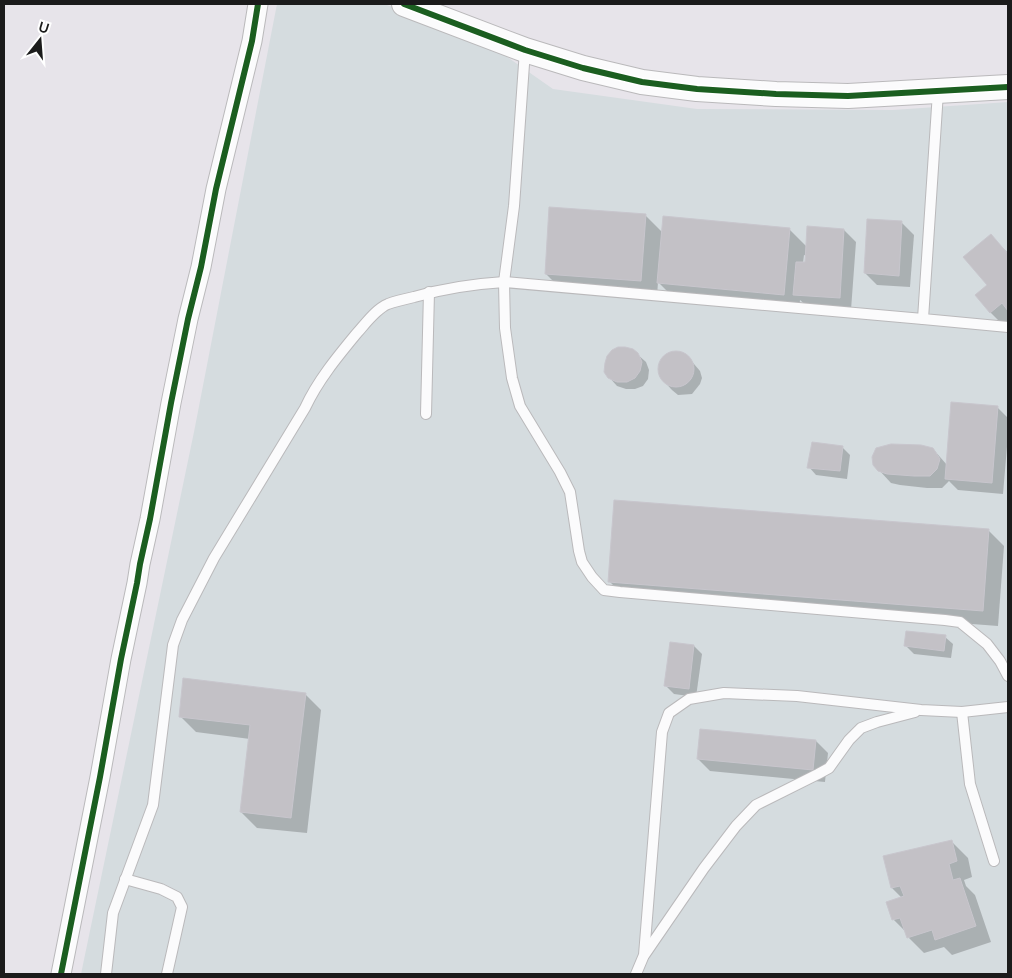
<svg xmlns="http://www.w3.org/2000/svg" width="1012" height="978" font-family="'Nunito Sans',sans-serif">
<rect width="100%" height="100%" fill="#e7e4ea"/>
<path fill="#d5dcdf" d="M 277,4 L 384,4 L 480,38 L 553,89 L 697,109 L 893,110 L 1008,102 L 1008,974 L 81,974 L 194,432 Z"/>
<g fill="#0003" fill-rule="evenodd">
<path d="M 645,215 L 662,232 L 789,229 L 807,247 L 844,230 L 856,242 L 851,310 L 807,306 L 800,300 L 799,310 L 674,298 L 658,282 L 657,296 L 562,290 L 546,274 ZM 804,255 L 807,256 L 806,263 L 803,263 Z"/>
<path d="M 902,223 L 914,235 L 910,287 L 877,285 L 865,273 Z"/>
<path d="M 991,236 L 1008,253 L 1008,326 L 1006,328 L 990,312 L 988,285 Z"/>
<path d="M 676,352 L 682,354 L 688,357 L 700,371 L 702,378 L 700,384 L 692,394 L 678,395 L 672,390 L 660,377 L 659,371 L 660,364 L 665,356 L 669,353 Z"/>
<path d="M 637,354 L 646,362 L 649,370 L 648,379 L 643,386 L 635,389 L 626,389 L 617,386 L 609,377 Z"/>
<path d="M 997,407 L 1008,418 L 1008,435 L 1003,494 L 958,490 L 949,481 L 942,488 L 927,488 L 900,485 L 891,483 L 879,470 L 933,449 L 947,465 Z"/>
<path d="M 842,447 L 850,455 L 847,479 L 816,475 L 809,467 Z"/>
<path d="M 988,530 L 1004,546 L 998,626 L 625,597 L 609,581 Z"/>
<path d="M 945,637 L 953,644 L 951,658 L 914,654 L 906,646 Z"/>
<path d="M 694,646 L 702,654 L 696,697 L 674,694 L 666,686 Z"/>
<path d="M 305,694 L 321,710 L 307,833 L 257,828 L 241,812 L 250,739 L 196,732 L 180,716 Z"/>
<path d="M 816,741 L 828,753 L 825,782 L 710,771 L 698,759 Z"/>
<path d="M 952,842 L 968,858 L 972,877 L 964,880 L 966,886 L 975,895 L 991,942 L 952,955 L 944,947 L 924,953 L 908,937 L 906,932 L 893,919 L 902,898 L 892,888 L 885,857 Z"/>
</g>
<g fill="#c3c1c6" stroke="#c8c6cd">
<path d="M 549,207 L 646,214 L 641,281 L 545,274 Z"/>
<path d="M 663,216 L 790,228 L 784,295 L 657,283 Z"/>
<path d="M 867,219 L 902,221 L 899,276 L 864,273 Z"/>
<path d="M 807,226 L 844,229 L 840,298 L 793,295 L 796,262 L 805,262 Z"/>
<path d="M 991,234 L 1008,254 L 1008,311 L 1002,303 L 990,313 L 975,295 L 987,285 L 963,257 Z"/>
<path d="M 618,347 L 625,347 L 633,349 L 638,353 L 642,362 L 640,371 L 635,378 L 627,382 L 617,382 L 608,378 L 604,372 L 605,363 L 607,356 L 612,350 Z"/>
<circle cx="676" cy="369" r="18"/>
<path d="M 951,402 L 998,406 L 992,483 L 945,479 Z"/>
<path d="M 812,442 L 843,446 L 840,471 L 807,468 Z"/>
<path d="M 891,444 L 921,445 L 933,448 L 940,459 L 937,469 L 930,476 L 914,476 L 887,474 L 878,471 L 873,465 L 872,457 L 876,448 Z"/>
<path d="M 614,500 L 989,529 L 983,611 L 608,582 Z"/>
<path d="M 906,631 L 946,635 L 944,651 L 904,646 Z"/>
<path d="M 670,642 L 694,645 L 689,689 L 664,686 Z"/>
<path d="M 183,678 L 306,693 L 291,818 L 240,812 L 250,725 L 179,717 Z"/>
<path d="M 700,729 L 816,740 L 813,770 L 697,759 Z"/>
<path d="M 952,840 L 957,861 L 949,864 L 953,880 L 960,878 L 976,926 L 935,940 L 932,930 L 907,938 L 900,918 L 892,920 L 886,902 L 904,896 L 900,886 L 891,888 L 883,856 Z"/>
</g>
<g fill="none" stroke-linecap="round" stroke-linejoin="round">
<g stroke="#bab9bb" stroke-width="12">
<g id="service">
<path d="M 525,50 L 514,206 L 504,282 L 505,328 L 512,378 L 520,406 L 560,472 L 570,492 L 579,551 L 582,562 L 592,577 L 604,590 L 620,592 L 945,620 L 960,622 L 987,644 L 1000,661 L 1008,676"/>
<path d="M 938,92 L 923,319 L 1008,327"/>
<path d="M 426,414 L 429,292"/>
<path d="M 962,712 L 970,784 L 994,861"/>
<path d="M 125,879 L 161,889 L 177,897 L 182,907 L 167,974"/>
<path d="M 645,954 L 704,868 L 736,826 L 756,805 L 818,774 L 829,768 L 849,740 L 861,728 L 877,722 L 915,712"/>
<path d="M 106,974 L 113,913 L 153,805 L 173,645 L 182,620 L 214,558 L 305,408 C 318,380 338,356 357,333 C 366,323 376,309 388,304 C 396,301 405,299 414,297 C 445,288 472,284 504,282 L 923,319"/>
<path d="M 636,974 L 644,955 L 662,732 L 669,713 L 689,699 L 724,693 L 797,696 L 921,710 L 962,712 L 1008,707"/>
</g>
</g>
<g stroke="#bab9bb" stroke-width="21">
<path id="minor" d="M 61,974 L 100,777 L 121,659 L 137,583 L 140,564 L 150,519 L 171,403 L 188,319 L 201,267 L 216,189 L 252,41 L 258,4"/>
</g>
<g stroke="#bab9bb" stroke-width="26">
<path id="tertiary" d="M 404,4 L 525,50 L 583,68 L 642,82 L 697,89 L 776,94 L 848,96 L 1008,87"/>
</g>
<use href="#service" stroke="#fbfbfc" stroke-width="10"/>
<use href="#minor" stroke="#fbfbfc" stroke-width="19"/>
<use href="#tertiary" stroke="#fbfbfc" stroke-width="24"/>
<g stroke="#fff" stroke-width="9">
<g id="cycleway">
<path d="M 404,4 L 525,50 L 583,68 L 642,82 L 697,89 L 776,94 L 848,96 L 1008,87"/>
<path d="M 61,974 L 100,777 L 121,659 L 137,583 L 140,564 L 150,519 L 171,403 L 188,319 L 201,267 L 216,189 L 252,41 L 258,4"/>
</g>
</g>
<use href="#cycleway" stroke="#1b5e20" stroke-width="6"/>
</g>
<rect width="1012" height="978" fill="none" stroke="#1b1b1b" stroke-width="10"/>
<g transform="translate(40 40) rotate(17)" stroke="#ffffff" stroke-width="4" paint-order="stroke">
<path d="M0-4L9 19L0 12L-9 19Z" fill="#1b1b1b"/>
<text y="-8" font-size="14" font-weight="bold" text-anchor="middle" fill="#1b1b1b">U</text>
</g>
</svg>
